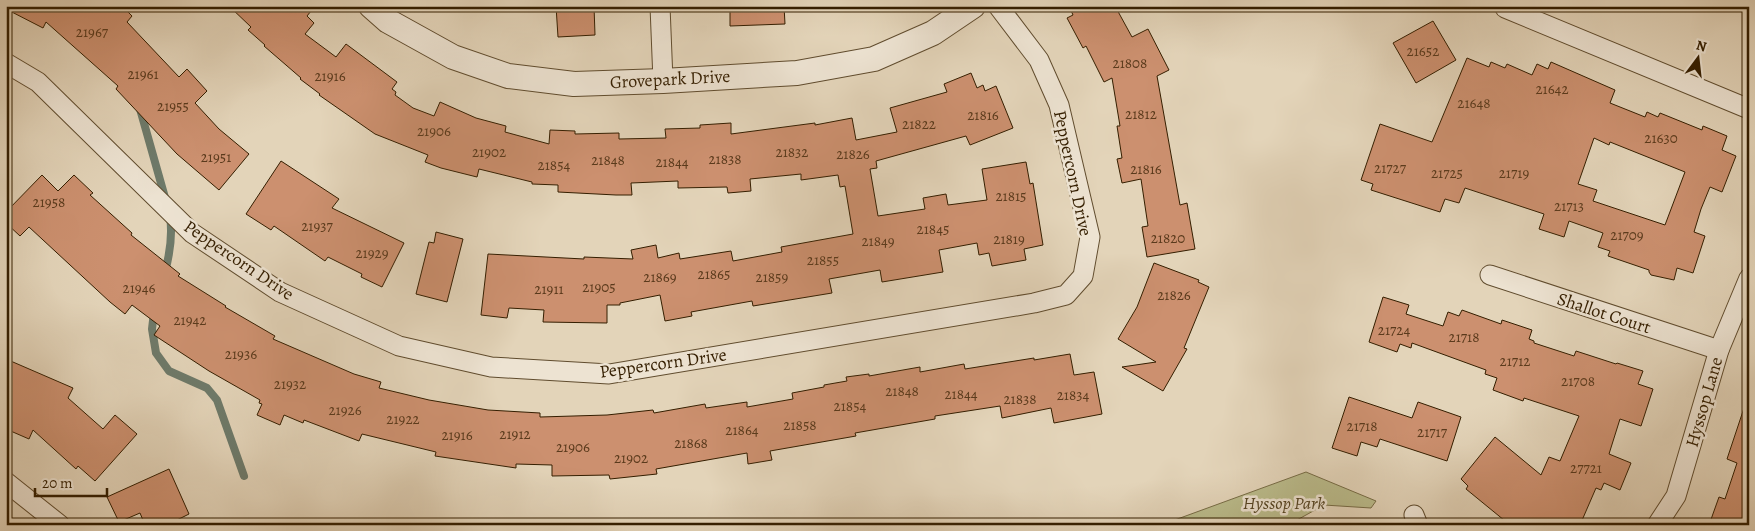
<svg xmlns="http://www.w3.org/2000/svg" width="1755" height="531" font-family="Alegreya,serif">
<rect width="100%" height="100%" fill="#e3d4b9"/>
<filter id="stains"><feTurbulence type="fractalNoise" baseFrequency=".004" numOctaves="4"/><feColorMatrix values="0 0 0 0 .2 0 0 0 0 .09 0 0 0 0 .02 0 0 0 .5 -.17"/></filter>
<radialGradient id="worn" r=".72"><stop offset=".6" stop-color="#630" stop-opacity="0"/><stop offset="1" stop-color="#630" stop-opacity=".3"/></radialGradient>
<path fill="#babb8b" stroke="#776c46" d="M 1306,472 L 1376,501 L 1371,508 L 1324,505 L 1288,525 L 1161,525 Z"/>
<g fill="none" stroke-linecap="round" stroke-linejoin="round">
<g stroke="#6e7a6a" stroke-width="8">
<path d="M 140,109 L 166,201"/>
<path d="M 165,272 C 170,253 173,236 170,217"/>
<path d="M 154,312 L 152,329 L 156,353 L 169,371 L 207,388 L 217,400 L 244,476"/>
</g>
</g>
<g fill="#cc906f" stroke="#341e00" fill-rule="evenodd">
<path d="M 6,6 L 122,6 L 132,16 L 127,22 L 179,77 L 187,69 L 207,91 L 195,103 L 219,129 L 249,154 L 219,190 L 177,154 L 116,89 L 118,86 L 46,22 L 43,28 L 6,9 Z"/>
<path d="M 229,6 L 315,6 L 307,16 L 314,23 L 305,34 L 336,57 L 346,44 L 397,82 L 392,89 L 396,92 L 395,95 L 413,108 L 434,116 L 440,102 L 476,118 L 506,126 L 505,132 L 549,144 L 550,130 L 575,131 L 575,134 L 619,133 L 619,139 L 666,138 L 665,129 L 700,128 L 700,125 L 731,123 L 731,134 L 815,123 L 815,125 L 852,118 L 856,140 L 897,132 L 890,108 L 947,92 L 944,84 L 971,73 L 977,88 L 983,85 L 985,91 L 996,86 L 1013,128 L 970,145 L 966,136 L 876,161 L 877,168 L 870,169 L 878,216 L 925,209 L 923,198 L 946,194 L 948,205 L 987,200 L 982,169 L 1026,162 L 1030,184 L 1033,183 L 1043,245 L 1024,249 L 1026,260 L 992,266 L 989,253 L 979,255 L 977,243 L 939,250 L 943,272 L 882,282 L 880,270 L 829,279 L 832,293 L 753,306 L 752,301 L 691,312 L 692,316 L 665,321 L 660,295 L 620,303 L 620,305 L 607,305 L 607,323 L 543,322 L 544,310 L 509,308 L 507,318 L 481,315 L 488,254 L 584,259 L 584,257 L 633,259 L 631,250 L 656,245 L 658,258 L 679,253 L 680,259 L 731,251 L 733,261 L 782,252 L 781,247 L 853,234 L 845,186 L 840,187 L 838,175 L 801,180 L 801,174 L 750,179 L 751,191 L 728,193 L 727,187 L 678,188 L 678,181 L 631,183 L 632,195 L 616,195 L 558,192 L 558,185 L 532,184 L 532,182 L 479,169 L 477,177 L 441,168 L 425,162 L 428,155 L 375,134 L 319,95 L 320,94 L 300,79 L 301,78 L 264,46 L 265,45 L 248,30 L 251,27 Z"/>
<path d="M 556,6 L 594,6 L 595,35 L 558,37 Z"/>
<path d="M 730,6 L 784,6 L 785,24 L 730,26 Z"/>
<path d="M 1069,6 L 1115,6 L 1132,37 L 1148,29 L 1169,70 L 1157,76 L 1180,205 L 1187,203 L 1195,249 L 1147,257 L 1142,227 L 1148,226 L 1141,179 L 1122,183 L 1117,159 L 1122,158 L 1117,126 L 1120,126 L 1112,78 L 1104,82 L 1086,46 L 1083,48 L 1067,18 L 1073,15 Z"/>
<path d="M 1433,21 L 1456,60 L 1416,83 L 1393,43 Z"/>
<path d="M 1467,58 L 1489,67 L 1491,62 L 1505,68 L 1507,64 L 1532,75 L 1537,64 L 1548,69 L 1551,62 L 1615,90 L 1610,103 L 1645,117 L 1647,112 L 1658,117 L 1660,113 L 1702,130 L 1703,126 L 1727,136 L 1722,150 L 1736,156 L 1722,192 L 1710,187 L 1701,209 L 1694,232 L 1705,236 L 1693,273 L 1677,268 L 1674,280 L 1651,275 L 1649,272 L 1649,270 L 1608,256 L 1610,251 L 1598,247 L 1603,233 L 1569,221 L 1564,237 L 1539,229 L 1544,214 L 1465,188 L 1459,203 L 1445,199 L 1440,212 L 1371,190 L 1373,184 L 1361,180 L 1380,124 L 1432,142 ZM 1594,138 L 1609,145 L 1610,142 L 1685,172 L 1665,225 L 1593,201 L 1597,190 L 1578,184 Z"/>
<path d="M 281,161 L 339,199 L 332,208 L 404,243 L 382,287 L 361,277 L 362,274 L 328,257 L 325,261 L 274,226 L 271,230 L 246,214 Z"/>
<path d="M 42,175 L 58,191 L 74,175 L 93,193 L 90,195 L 132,233 L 131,235 L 180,274 L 178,276 L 226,306 L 225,307 L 275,336 L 273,339 L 354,374 L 381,382 L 379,388 L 429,400 L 488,410 L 540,413 L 540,417 L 607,415 L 653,410 L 654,413 L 705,404 L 706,408 L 747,402 L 747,407 L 793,399 L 792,393 L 824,387 L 824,385 L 847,381 L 846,377 L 869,374 L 869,376 L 920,367 L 920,372 L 964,364 L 965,369 L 1034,358 L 1034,360 L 1070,354 L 1074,375 L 1094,372 L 1102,414 L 1054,423 L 1051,408 L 1002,418 L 1000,406 L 935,416 L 935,419 L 855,433 L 856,436 L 770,451 L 772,460 L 748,464 L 747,453 L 656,469 L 657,474 L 610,479 L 609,475 L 552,476 L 552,465 L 516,464 L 516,468 L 435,456 L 436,452 L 362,434 L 359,441 L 304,420 L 303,423 L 284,415 L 280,425 L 257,415 L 262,404 L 259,403 L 260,400 L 209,371 L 154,335 L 160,326 L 132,305 L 125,314 L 110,302 L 29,227 L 20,236 L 6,223 L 6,212 Z"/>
<path d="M 436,232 L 463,239 L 447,302 L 416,294 L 429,242 L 434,243 Z"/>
<path d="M 1154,263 L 1199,280 L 1198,282 L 1209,287 L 1184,348 L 1187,349 L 1163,391 L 1122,367 L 1156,362 L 1118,339 L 1137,307 Z"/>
<path d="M 1383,297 L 1409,305 L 1406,314 L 1443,326 L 1448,312 L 1459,316 L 1462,310 L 1501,324 L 1502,320 L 1532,330 L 1529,339 L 1534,341 L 1534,343 L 1574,356 L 1576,351 L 1616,364 L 1617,363 L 1643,371 L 1638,384 L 1653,389 L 1641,426 L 1620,419 L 1609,454 L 1631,463 L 1620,490 L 1604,483 L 1601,490 L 1596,488 L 1580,525 L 1510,525 L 1466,489 L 1468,486 L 1461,479 L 1495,437 L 1541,475 L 1549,457 L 1560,461 L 1579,416 L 1524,398 L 1523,401 L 1493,390 L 1497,378 L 1485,374 L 1486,370 L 1412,343 L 1411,348 L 1400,344 L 1397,352 L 1369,342 Z"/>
<path d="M 6,359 L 73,388 L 68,398 L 103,429 L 115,415 L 137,434 L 95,481 L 78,466 L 76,469 L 33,430 L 29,439 L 6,429 Z"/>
<path d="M 1349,397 L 1412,418 L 1418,402 L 1461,417 L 1447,461 L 1380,439 L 1377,447 L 1361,442 L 1357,456 L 1332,448 Z"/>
<path d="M 1745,405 L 1749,405 L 1749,525 L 1709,525 L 1719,497 L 1725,499 L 1737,463 L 1727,459 Z"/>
<path d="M 169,469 L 189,514 L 167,525 L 145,525 L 140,513 L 119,522 L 107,497 Z"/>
</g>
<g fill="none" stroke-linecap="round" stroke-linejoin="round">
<g stroke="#604c2e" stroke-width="21">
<g id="minor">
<path d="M 660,6 L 663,81"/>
<path d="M 1505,8 L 1749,109"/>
<path d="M 6,63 L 38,82 L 192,233 L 280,292 L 399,346 L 491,367 L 609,374 L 1034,303 L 1066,295 L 1083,276 L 1090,237 L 1059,105 L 1039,60 L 998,6"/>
<path d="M 1490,275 L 1719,350"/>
<path d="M 6,482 L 60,525"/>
<path d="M 1414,515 L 1418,525"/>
<path d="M 1657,525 L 1676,496 L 1719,350 L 1749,278"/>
</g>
</g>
<g stroke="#604c2e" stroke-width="26">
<path id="tertiary" d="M 371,6 L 388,21 L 453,57 L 508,76 L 574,84 L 663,81 L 797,73 L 874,59 L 933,33 L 973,6"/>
</g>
<use href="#minor" stroke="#ede3d2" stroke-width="19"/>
<use href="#tertiary" stroke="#ede3d2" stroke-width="24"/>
</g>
<g text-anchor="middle" stroke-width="5" stroke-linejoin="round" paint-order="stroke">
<g font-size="15" fill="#5a3a1c">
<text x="92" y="37">21967</text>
<text x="1423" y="56">21652</text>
<text x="1130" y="68">21808</text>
<text x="143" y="79">21961</text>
<text x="330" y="81">21916</text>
<text x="1552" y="94">21642</text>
<text x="1474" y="108">21648</text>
<text x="173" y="111">21955</text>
<text x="1141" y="119">21812</text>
<text x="983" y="120">21816</text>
<text x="919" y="129">21822</text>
<text x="434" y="136">21906</text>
<text x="1661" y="143">21630</text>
<text x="489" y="157">21902</text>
<text x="792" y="157">21832</text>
<text x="853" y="159">21826</text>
<text x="216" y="162">21951</text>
<text x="725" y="164">21838</text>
<text x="608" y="165">21848</text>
<text x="672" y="167">21844</text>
<text x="554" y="170">21854</text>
<text x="1390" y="173">21727</text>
<text x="1146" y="174">21816</text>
<text x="1447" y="178">21725</text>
<text x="1514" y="178">21719</text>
<text x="1011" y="201">21815</text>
<text x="49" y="207">21958</text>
<text x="1569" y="211">21713</text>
<text x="317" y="231">21937</text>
<text x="933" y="234">21845</text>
<text x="1627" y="240">21709</text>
<text x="1168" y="243">21820</text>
<text x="1009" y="244">21819</text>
<text x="878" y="246">21849</text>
<text x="372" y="258">21929</text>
<text x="823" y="265">21855</text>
<text x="714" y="279">21865</text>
<text x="660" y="282">21869</text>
<text x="772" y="282">21859</text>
<text x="599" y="292">21905</text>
<text x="139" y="293">21946</text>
<text x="549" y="294">21911</text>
<text x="1174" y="300">21826</text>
<text x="190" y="325">21942</text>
<text x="1394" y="335">21724</text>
<text x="1464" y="342">21718</text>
<text x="241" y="359">21936</text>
<text x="1515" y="366">21712</text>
<text x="1578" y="386">21708</text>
<text x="290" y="389">21932</text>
<text x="902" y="396">21848</text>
<text x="961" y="399">21844</text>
<text x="1073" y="400">21834</text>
<text x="1020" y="404">21838</text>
<text x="850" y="411">21854</text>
<text x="345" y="415">21926</text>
<text x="403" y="424">21922</text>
<text x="800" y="430">21858</text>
<text x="1362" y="431">21718</text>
<text x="742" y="435">21864</text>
<text x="1432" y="437">21717</text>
<text x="515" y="439">21912</text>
<text x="457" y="440">21916</text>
<text x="691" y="448">21868</text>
<text x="573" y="452">21906</text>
<text x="631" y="463">21902</text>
<text x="1586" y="473">27721</text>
</g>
<g font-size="18" fill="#341e00" stroke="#ede3d2">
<text transform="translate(670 79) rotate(-3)" y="6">Grovepark Drive</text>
<text transform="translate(1073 173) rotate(78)" y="6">Peppercorn Drive</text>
<text transform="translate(239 260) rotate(34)" y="6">Peppercorn Drive</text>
<text transform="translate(1604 313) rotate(18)" y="6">Shallot Court</text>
<text transform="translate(663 363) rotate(-8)" y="6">Peppercorn Drive</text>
<text transform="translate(1704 402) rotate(-74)" y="6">Hyssop Lane</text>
</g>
<g font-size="18" font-style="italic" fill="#564523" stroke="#ede3d2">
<text x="1284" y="509">Hyssop Park</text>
</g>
</g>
<rect width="1755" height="531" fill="none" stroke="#e3d4b9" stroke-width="25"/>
<rect x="8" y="8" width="1740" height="516" fill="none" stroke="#341e00" stroke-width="2.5"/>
<rect x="12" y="12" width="1730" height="506" fill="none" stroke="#341e00"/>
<g transform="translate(1698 58) rotate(15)" stroke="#ede3d2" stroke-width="4" paint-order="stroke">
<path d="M0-4L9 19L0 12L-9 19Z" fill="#341e00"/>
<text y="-8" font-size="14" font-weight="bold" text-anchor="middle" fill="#341e00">N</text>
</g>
<path d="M35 488v8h72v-8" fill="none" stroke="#341e00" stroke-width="2.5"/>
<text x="42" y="488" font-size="15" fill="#341e00" stroke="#ede3d2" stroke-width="4" paint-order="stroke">20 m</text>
<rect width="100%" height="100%" filter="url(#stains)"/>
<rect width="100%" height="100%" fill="url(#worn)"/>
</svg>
